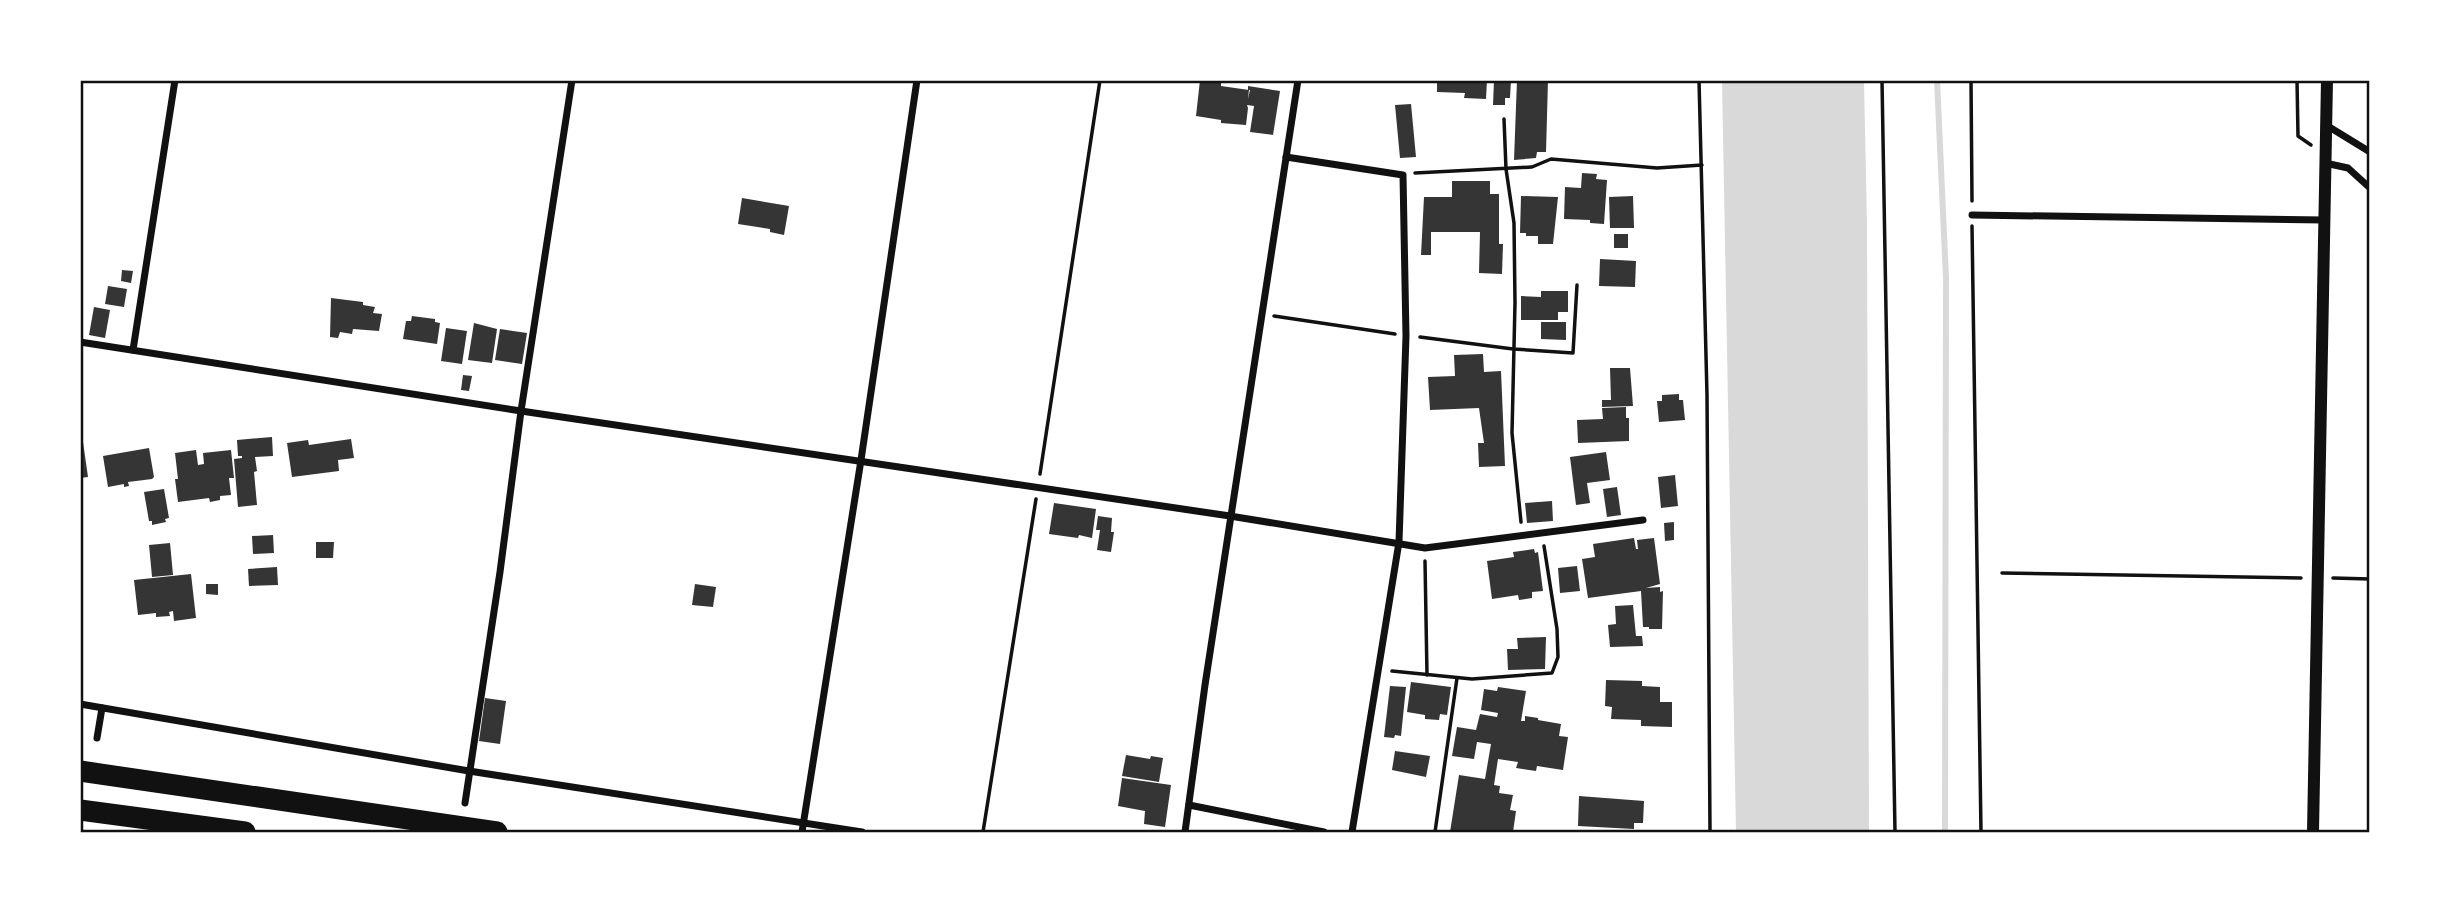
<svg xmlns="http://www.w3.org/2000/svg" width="2450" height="913" font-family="'Varela Round',sans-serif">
<rect width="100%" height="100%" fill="#fff"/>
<path fill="#d9d9d9" d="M 1722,81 L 1864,81 L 1867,224 L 1869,832 L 1736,832 Z"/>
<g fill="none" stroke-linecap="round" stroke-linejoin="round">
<path stroke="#d9d9d9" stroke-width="6" d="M 1937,80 L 1946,278 L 1945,832"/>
</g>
<g fill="#353535">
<path d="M 1200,80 L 1221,83 L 1221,86 L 1249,90 L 1248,99 L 1250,90 L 1248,90 L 1248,86 L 1280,91 L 1273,135 L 1250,132 L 1254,106 L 1247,105 L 1248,108 L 1246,125 L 1221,123 L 1221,120 L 1196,116 Z"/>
<path d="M 1437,80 L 1487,80 L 1486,99 L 1464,98 L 1465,93 L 1437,92 Z"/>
<path d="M 1494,80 L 1511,80 L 1510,98 L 1505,98 L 1505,105 L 1493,105 Z"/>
<path d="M 1517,80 L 1548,80 L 1546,152 L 1537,152 L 1536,158 L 1514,160 Z"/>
<path d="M 1411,104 L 1416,157 L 1400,158 L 1395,105 Z"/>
<path d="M 1582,173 L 1597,174 L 1596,179 L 1607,180 L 1604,224 L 1590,223 L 1590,220 L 1564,219 L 1565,187 L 1581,188 Z"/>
<path d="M 1452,181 L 1490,181 L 1490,194 L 1499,194 L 1499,244 L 1503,244 L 1502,274 L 1479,273 L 1480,232 L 1431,232 L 1431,255 L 1421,255 L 1424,197 L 1452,197 Z"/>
<path d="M 1521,196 L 1558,197 L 1553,244 L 1538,244 L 1538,236 L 1526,236 L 1526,233 L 1520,233 Z"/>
<path d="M 1633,196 L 1634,228 L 1610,228 L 1609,197 Z"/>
<path d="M 742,198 L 789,206 L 784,235 L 770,232 L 770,229 L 738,224 Z"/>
<rect x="1614" y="234" width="14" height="14"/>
<path d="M 1600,259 L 1636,261 L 1635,287 L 1599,286 Z"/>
<path d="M 122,270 L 133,271 L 131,283 L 121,281 Z"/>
<path d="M 108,286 L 127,289 L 124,307 L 105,304 Z"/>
<path d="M 1541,291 L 1568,291 L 1568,312 L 1558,312 L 1558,320 L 1521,320 L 1521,296 L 1541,297 Z"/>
<path d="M 331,298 L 363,302 L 363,305 L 375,307 L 373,313 L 382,314 L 379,331 L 353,329 L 352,334 L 340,332 L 338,338 L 330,337 Z"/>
<path d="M 94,307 L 110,310 L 105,338 L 89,335 Z"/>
<path d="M 412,316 L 435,319 L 435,322 L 440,323 L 437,344 L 403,339 L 406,321 L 411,321 Z"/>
<path d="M 1541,322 L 1566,322 L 1566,340 L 1541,339 Z"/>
<path d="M 474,323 L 497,329 L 492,363 L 468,360 Z"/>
<path d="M 446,328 L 467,331 L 462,364 L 441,361 Z"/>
<path d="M 500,329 L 527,333 L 522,364 L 495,360 Z"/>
<path d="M 1483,354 L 1484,372 L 1501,371 L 1505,466 L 1479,467 L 1478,443 L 1484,443 L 1479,408 L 1430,410 L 1428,377 L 1455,376 L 1454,355 Z"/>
<path d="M 1610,368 L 1630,368 L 1633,406 L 1602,407 L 1602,400 L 1611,400 Z"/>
<path d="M 463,375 L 472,376 L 469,391 L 461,390 Z"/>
<path d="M 1679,394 L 1679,400 L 1683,400 L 1685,420 L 1659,422 L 1657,401 L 1662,401 L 1662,395 Z"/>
<path d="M 1626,407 L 1626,418 L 1629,418 L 1629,441 L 1578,443 L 1577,420 L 1603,419 L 1602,408 Z"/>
<path d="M 82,435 L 88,477 L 80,478 L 80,436 Z"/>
<path d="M 272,437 L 273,456 L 255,457 L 257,471 L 254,472 L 257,505 L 238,507 L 234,459 L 242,458 L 242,456 L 238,456 L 237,440 Z"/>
<path d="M 351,439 L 354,458 L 338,460 L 339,471 L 292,477 L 287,443 L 308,440 L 309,445 Z"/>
<path d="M 149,448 L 154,477 L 152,479 L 128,482 L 129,486 L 124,487 L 124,484 L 108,487 L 103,456 Z"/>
<path d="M 196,450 L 198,465 L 204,464 L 203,453 L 231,450 L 234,478 L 229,478 L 231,495 L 220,496 L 220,500 L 210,502 L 209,498 L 178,502 L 175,479 L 178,479 L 175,453 Z"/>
<path d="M 1606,452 L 1610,480 L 1587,483 L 1590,503 L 1576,505 L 1570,457 Z"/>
<path d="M 1675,475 L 1678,506 L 1661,508 L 1658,477 Z"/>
<path d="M 1617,487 L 1621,515 L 1607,517 L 1603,489 Z"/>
<path d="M 164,489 L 169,518 L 165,519 L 166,522 L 152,525 L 152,521 L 149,521 L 144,492 Z"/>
<path d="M 1552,501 L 1553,521 L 1527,523 L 1525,503 Z"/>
<path d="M 1054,503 L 1096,509 L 1092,538 L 1079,535 L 1078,538 L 1049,534 Z"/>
<path d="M 1098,516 L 1112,518 L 1111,532 L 1114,532 L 1111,552 L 1097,550 L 1100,530 L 1096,530 Z"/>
<path d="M 1674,522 L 1674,540 L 1665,541 L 1664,523 Z"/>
<path d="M 273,535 L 274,553 L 253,554 L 252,536 Z"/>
<path d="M 1634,538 L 1636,549 L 1638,549 L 1637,540 L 1654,538 L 1660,584 L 1646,588 L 1660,587 L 1660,592 L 1663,591 L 1662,629 L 1649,629 L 1649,627 L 1643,627 L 1641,591 L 1588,598 L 1582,559 L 1595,557 L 1593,544 Z"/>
<path d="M 316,542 L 334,542 L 333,558 L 316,558 Z"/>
<path d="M 170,543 L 173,575 L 152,577 L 149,545 Z"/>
<path d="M 1534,549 L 1535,553 L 1538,552 L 1543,591 L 1532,592 L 1532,598 L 1519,600 L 1518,595 L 1492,599 L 1487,561 L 1514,557 L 1513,552 Z"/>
<path d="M 1577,566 L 1580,591 L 1560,593 L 1558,568 Z"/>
<path d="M 277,567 L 278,585 L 249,586 L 248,569 Z"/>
<path d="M 191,574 L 196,618 L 174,621 L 173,611 L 169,612 L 170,616 L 156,617 L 156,613 L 138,615 L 134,580 Z"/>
<path d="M 206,584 L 218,584 L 218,595 L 206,594 Z"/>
<path d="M 695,584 L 716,587 L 713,607 L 692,605 Z"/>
<path d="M 1633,605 L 1636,636 L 1642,636 L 1643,646 L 1610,647 L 1608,625 L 1616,624 L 1615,606 Z"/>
<path d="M 1546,637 L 1545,669 L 1508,670 L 1507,649 L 1518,649 L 1517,638 Z"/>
<path d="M 1606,680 L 1642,681 L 1642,686 L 1660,687 L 1660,702 L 1672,702 L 1672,727 L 1641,726 L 1641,720 L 1611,719 L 1612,707 L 1605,706 Z"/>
<path d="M 1411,682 L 1451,687 L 1447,715 L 1440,714 L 1439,720 L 1425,719 L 1425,715 L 1407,712 Z"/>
<path d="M 1390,686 L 1406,687 L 1401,736 L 1395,735 L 1394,738 L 1384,737 Z"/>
<path d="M 1498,687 L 1526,691 L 1521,721 L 1525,721 L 1525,716 L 1538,718 L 1538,720 L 1561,724 L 1559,736 L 1568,737 L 1563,770 L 1537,766 L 1536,771 L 1516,768 L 1518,762 L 1498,759 L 1494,785 L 1500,786 L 1499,793 L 1513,795 L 1510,810 L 1516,811 L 1513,832 L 1450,832 L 1459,775 L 1485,779 L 1491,744 L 1477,742 L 1474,759 L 1452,756 L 1457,727 L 1476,730 L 1480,714 L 1497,717 L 1498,713 L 1481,710 L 1484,689 L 1497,691 Z"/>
<path d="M 485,698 L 506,701 L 500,744 L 479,741 Z"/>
<path d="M 1395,751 L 1430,756 L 1426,777 L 1392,770 Z"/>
<path d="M 1126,755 L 1150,759 L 1151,756 L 1163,758 L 1159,782 L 1122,776 Z"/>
<path d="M 1122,778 L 1171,785 L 1165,827 L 1144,824 L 1145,811 L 1118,806 Z"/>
<path d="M 1579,796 L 1644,801 L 1643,823 L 1634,823 L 1634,829 L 1578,826 Z"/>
</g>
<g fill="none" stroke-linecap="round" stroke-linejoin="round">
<g stroke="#111" stroke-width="3.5">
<path d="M 1699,80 L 1707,395 L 1710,832"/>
<path d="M 1882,80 L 1895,832"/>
<path d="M 1971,80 L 1972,201"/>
<path d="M 2297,80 L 2298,136 L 2311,145"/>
<path d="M 1504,119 L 1506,169 L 1514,223 L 1515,303 L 1512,433 L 1521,522"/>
<path d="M 1415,173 L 1532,167 L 1551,159 L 1657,168 L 1702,165"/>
<path d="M 1972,226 L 1981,832"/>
<path d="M 1274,316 L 1395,334"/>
<path d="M 1420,337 L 1513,349 L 1573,353 L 1577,285"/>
<path d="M 1040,474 L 1100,80"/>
<path d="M 1425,561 L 1427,675"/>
<path d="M 2002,573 L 2301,578"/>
<path d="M 2333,578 L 2370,579"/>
<path d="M 1392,671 L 1472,679 L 1552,673 L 1558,657 L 1557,629 L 1544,546"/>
<path d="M 983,832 L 1036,499"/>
<path d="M 1435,832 L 1457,678"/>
</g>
<g stroke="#111" stroke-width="7">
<path d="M 2326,125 L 2370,152"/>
<path d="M 1286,157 L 1403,175 L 1406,336 L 1399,542 L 1352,832"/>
<path d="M 2325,163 L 2348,168 L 2370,188"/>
<path d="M 1972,215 L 2324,220"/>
<path d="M 80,342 L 521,411 L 1230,516 L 1425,548 L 1643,520"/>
<path d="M 133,350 L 175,80"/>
<path d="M 80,704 L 469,771 L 862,832"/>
<path d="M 97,738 L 102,708"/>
<path d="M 465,803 L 500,572 L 521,411 L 572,80"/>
<path d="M 1189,805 L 1324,832"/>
<path d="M 802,832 L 861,460 L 917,80"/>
<path d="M 1185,832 L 1205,685 L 1298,80"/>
</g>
<path stroke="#111" stroke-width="12" d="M 2313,832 L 2327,80"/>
<g stroke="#111" stroke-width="21">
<path d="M 80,771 L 497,832"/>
<path d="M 80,810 L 245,832"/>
</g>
</g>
<rect width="2450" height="913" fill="none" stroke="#ffffff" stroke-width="164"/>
<rect x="82" y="82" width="2286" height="749" fill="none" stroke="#111" stroke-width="2.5"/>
</svg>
